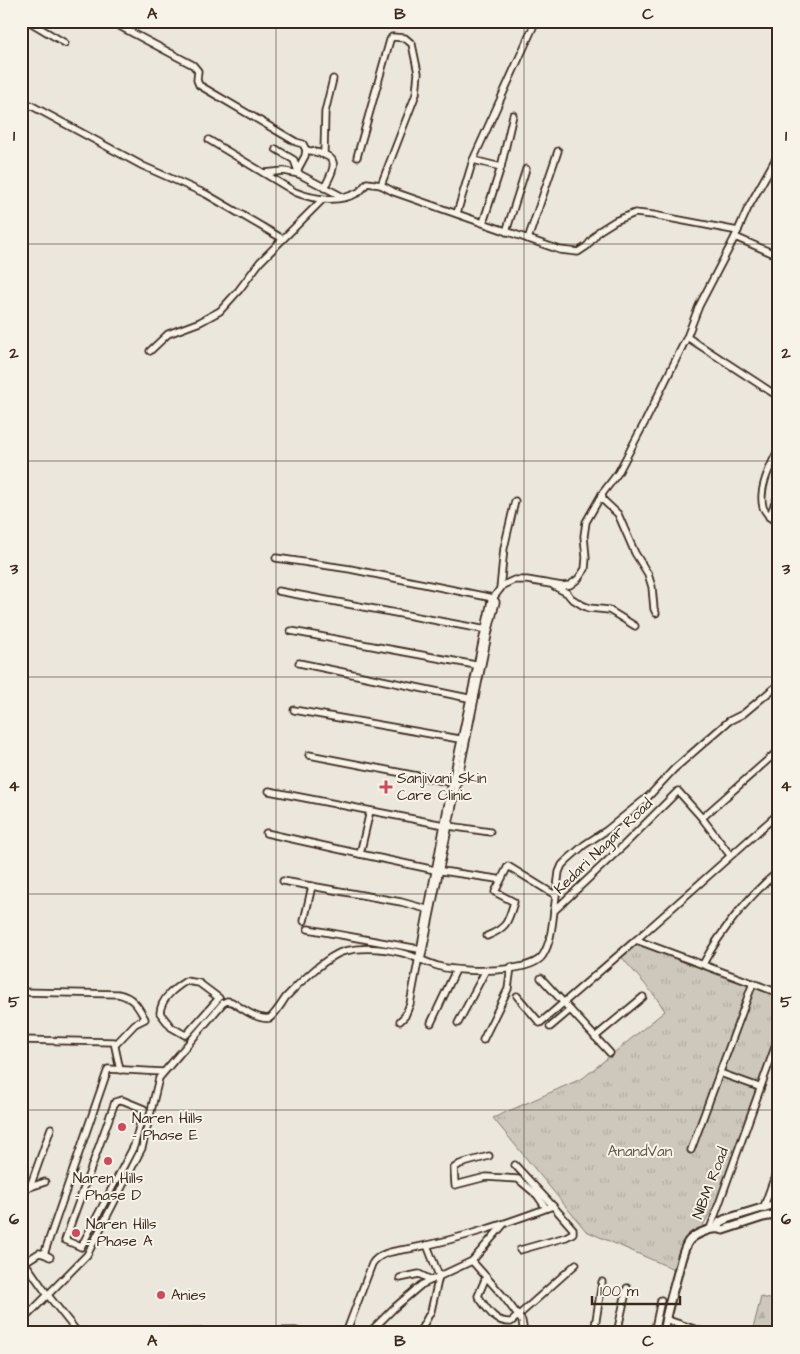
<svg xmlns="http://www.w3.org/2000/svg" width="800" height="1354" font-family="'Architects Daughter',sans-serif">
<defs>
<pattern id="forest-firs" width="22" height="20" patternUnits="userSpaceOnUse" patternTransform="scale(1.25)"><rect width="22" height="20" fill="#cec8bc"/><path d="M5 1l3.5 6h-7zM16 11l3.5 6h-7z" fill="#b2aca1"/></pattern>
<pattern id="park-tufts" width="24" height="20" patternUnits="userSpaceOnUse" patternTransform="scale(1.25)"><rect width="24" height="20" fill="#cec8bc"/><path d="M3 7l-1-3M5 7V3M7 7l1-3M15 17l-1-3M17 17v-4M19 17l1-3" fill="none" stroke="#b2aca1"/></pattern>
</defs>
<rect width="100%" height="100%" fill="#ece7dc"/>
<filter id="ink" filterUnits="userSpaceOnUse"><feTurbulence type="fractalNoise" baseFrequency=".02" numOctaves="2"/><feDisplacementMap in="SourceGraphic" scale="10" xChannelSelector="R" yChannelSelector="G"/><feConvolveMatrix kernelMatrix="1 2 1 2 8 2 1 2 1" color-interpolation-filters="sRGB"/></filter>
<g filter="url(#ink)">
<path fill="url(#forest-firs)" stroke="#84796d" d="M 761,1297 L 774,1300 L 779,1304 L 779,1333 L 752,1333 Z"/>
<path fill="url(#park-tufts)" stroke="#84796d" d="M 636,940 L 779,996 L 779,1045 L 722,1191 L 678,1271 L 586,1231 L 493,1118 L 583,1078 L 665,1011 L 655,996 L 619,954 Z"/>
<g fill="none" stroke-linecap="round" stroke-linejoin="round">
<g stroke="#3b2a1e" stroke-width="9">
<g id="minor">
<path d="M 28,21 L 65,43"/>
<path d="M 110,21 L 193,65 L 198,71 L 197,80 L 199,85 L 296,142 L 303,144 L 306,150 L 305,156 L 298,169"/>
<path d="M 21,100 L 143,166 L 206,194 L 283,239"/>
<path d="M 209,140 L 295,192 C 314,200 340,203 359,192 C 362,190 364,186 367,183 L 381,185 L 394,192 L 560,250 L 578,252 L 587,246 L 599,231 L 615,221 L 635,213 L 653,215 L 738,231"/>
<path d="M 276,149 L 294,160 L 299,174 L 343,197"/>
<path d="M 306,150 C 338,156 339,161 324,188"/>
<path d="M 324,153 L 325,112 L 333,79"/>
<path d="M 357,157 L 390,40 L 392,37 L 405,38 L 412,44 L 418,73 L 416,94 L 381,185"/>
<path d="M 473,160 L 501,167 L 483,223"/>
<path d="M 501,167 L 513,115"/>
<path d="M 264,173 L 284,171 L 299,174"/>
<path d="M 457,213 L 473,160 L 534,25"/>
<path d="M 506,232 L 526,169"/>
<path d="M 735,237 L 779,256"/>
<path d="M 528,239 L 558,151"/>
<path d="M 687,337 L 779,397"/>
<path d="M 150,351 L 168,334 L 200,322 L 220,311 L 239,290 L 260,262 L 322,200"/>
<path d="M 779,448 C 771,465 758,488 763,507 C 766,515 773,520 779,525"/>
<path d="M 602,494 L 603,500 L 618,514 L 635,553 L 648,574 L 652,587 L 654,609 L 656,613"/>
<path d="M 769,517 L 779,494"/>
<path d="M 276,558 L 350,569 L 493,598"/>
<path d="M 554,586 L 567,593 L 571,598 L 582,605 L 589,608 L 609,610 L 635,626"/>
<path d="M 500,589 L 504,548 L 515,501"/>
<path d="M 278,591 L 487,630"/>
<path d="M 291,631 L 481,666"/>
<path d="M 299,663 L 473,699"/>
<path d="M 294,710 L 465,740"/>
<path d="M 309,755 L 454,783"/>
<path d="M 269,791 L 449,826 L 490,832"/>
<path d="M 702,818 L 779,750"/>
<path d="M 266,833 L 360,854 L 370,811"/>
<path d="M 360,854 L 435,870 L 497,879"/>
<path d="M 283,881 L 401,902 L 430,910"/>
<path d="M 554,911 L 559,872 L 562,865 L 567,860 L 584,845 L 607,830 L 649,796 L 674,769 L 729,721 L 743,714 L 779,684"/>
<path d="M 304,921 L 312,886"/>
<path d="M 308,929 L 419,949"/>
<path d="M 487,936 C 507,928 508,922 514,902 L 495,892 L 508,866 L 555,895"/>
<path d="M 636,940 L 779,813"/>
<path d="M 421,960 L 489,630 L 496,602 L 493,598"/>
<path d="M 703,964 C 720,932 750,894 779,871"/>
<path d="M 541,978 L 610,1053"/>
<path d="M 186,981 L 199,983 L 219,998 L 187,1034 L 185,1035 L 171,1027 L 160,1013 C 161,998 175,988 186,981 Z"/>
<path d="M 21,992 L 118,994 C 133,997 138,1006 145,1019 L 135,1024 L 116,1044"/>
<path d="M 517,996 L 540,1023 L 636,940 L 779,993"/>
<path d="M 400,1021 L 405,1016 L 410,1004 L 452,782 L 491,601 L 503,585 L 514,580 L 527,580 L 562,586 L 570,585 L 578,579 L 585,569 L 586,558 L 584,536 L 586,522 L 602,494 L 618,473 L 646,420 L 687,337 L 699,306 L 735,237 L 748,208 L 779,153"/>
<path d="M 431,1023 L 456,970"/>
<path d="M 458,1023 L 486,970"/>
<path d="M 550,1027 L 570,1010"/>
<path d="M 595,1037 L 643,997"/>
<path d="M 21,1040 L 114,1042 L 120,1070"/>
<path d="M 483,1040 L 508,989 L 511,967"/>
<path d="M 720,1073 L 759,1087"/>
<path d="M 122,1100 L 144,1109 L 134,1146 L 81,1247 L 65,1240 L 115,1102 Z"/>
<path d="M 691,1150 L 753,983"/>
<path d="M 489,1156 L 460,1164 L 454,1168 L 455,1185 L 486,1177 L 518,1179 L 537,1195 L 546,1208"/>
<path d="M 515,1165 L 553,1206"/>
<path d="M 30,1187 L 51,1128"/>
<path d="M 21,1190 L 45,1182"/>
<path d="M 763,1209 L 779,1165"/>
<path d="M 503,1225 L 472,1261 L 504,1297 L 522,1321 L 524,1333"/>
<path d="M 710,1229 L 779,1036"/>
<path d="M 44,1254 L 108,1069 L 163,1072"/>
<path d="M 21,1257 L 47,1294 L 78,1333"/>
<path d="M 25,1262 L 39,1253 L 44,1254 L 50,1257"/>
<path d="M 486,1277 L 478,1296 C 487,1308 494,1323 511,1322 L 576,1264"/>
<path d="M 400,1278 L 419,1274 L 431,1280"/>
<path d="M 665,1319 L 706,1333"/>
<path d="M 21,1322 L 87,1255 L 142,1148 L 159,1078 L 223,1003 L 227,1001 L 232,1002 C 242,1008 258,1021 270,1018 C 277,1012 281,1004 286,997 C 298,984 328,955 345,951 C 365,946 390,949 409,955 C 420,959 430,964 441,967 C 461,972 532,974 543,955 C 551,942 552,926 554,911 L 623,846 L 678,791 L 702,818 L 730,855"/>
<path d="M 120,1333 L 296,1331 L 302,1333"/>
<path d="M 328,1333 L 335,1333"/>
<path d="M 346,1333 L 372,1264 C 380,1251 398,1251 413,1248 C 461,1239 507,1223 553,1206 L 573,1229 L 573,1233 L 566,1237 L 520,1250"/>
<path d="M 369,1333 L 394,1308 L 421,1285 L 472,1261"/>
<path d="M 419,1333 L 431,1311 L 439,1276 L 427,1245"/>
<path d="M 594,1333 L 602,1282"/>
<path d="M 617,1333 L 627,1288"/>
<path d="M 654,1333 L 661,1300"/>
</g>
</g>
<g stroke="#3b2a1e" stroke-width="11">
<g id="tertiary">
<path d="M 717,1227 L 720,1222 L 726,1219 L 779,1203"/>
<path d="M 663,1333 C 666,1313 672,1295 677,1276 C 680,1265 682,1252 688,1242 C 694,1234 713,1226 723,1230 L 763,1217 L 779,1214"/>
</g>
</g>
<use href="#minor" stroke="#f7f3e8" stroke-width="5.5"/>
<use href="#tertiary" stroke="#f7f3e8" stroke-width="7"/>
</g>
</g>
<path fill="none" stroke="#3b2a1e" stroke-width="1" stroke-opacity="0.55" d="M 276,21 L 276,1333M 524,21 L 524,1333M 21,244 L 779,244M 21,461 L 779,461M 21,677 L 779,677M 21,894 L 779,894M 21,1110 L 779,1110"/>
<g fill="#d1495b" stroke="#f7f3e8" stroke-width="2">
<path d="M383.5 779.5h5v5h5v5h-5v5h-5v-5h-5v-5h5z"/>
<circle cx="122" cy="1127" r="5"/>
<circle cx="108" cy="1161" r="5"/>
<circle cx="76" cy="1233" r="5"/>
<circle cx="161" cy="1295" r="5"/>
</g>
<g text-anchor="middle" stroke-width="4" stroke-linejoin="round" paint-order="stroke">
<g font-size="15" fill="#3b2a1e" stroke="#f7f3e8" text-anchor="start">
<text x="397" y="783">Sanjivani Skin<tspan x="397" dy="17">Care Clinic</tspan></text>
<text x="132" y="1123">Naren Hills<tspan x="132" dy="17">- Phase E</tspan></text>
<text x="108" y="1183" text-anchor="middle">Naren Hills<tspan x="108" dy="17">- Phase D</tspan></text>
<text x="86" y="1229">Naren Hills<tspan x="86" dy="17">- Phase A</tspan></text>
<text x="171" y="1300">Anies</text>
</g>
<g font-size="15" fill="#3b2a1e" stroke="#f7f3e8">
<text transform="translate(603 846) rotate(-44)" y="5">Kedari Nagar Road</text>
<text transform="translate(710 1183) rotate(-69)" y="5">NIBM Road</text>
</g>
<g font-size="15" fill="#605246" stroke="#f7f3e8">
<text x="640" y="1156">AnandVan</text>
</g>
</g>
<rect width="800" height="1354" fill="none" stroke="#f7f3e8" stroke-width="55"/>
<path d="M592 1296v8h88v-8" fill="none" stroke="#3b2a1e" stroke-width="2.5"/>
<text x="600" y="1296" font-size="15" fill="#3b2a1e" stroke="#f7f3e8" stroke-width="4" paint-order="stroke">100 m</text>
<rect x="28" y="28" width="744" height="1298" fill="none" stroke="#3b2a1e" stroke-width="2"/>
<g font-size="16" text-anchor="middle" font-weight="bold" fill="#3b2a1e">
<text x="152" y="19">A</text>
<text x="400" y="19">B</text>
<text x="648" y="19">C</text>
<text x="14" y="141">1</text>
<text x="786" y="141">1</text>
<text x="14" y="358">2</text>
<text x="786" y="358">2</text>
<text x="14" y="574">3</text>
<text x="786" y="574">3</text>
<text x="14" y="791">4</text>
<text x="786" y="791">4</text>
<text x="14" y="1007">5</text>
<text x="786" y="1007">5</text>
<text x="14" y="1224">6</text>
<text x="786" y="1224">6</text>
<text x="152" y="1346">A</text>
<text x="400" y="1346">B</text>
<text x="648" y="1346">C</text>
</g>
</svg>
